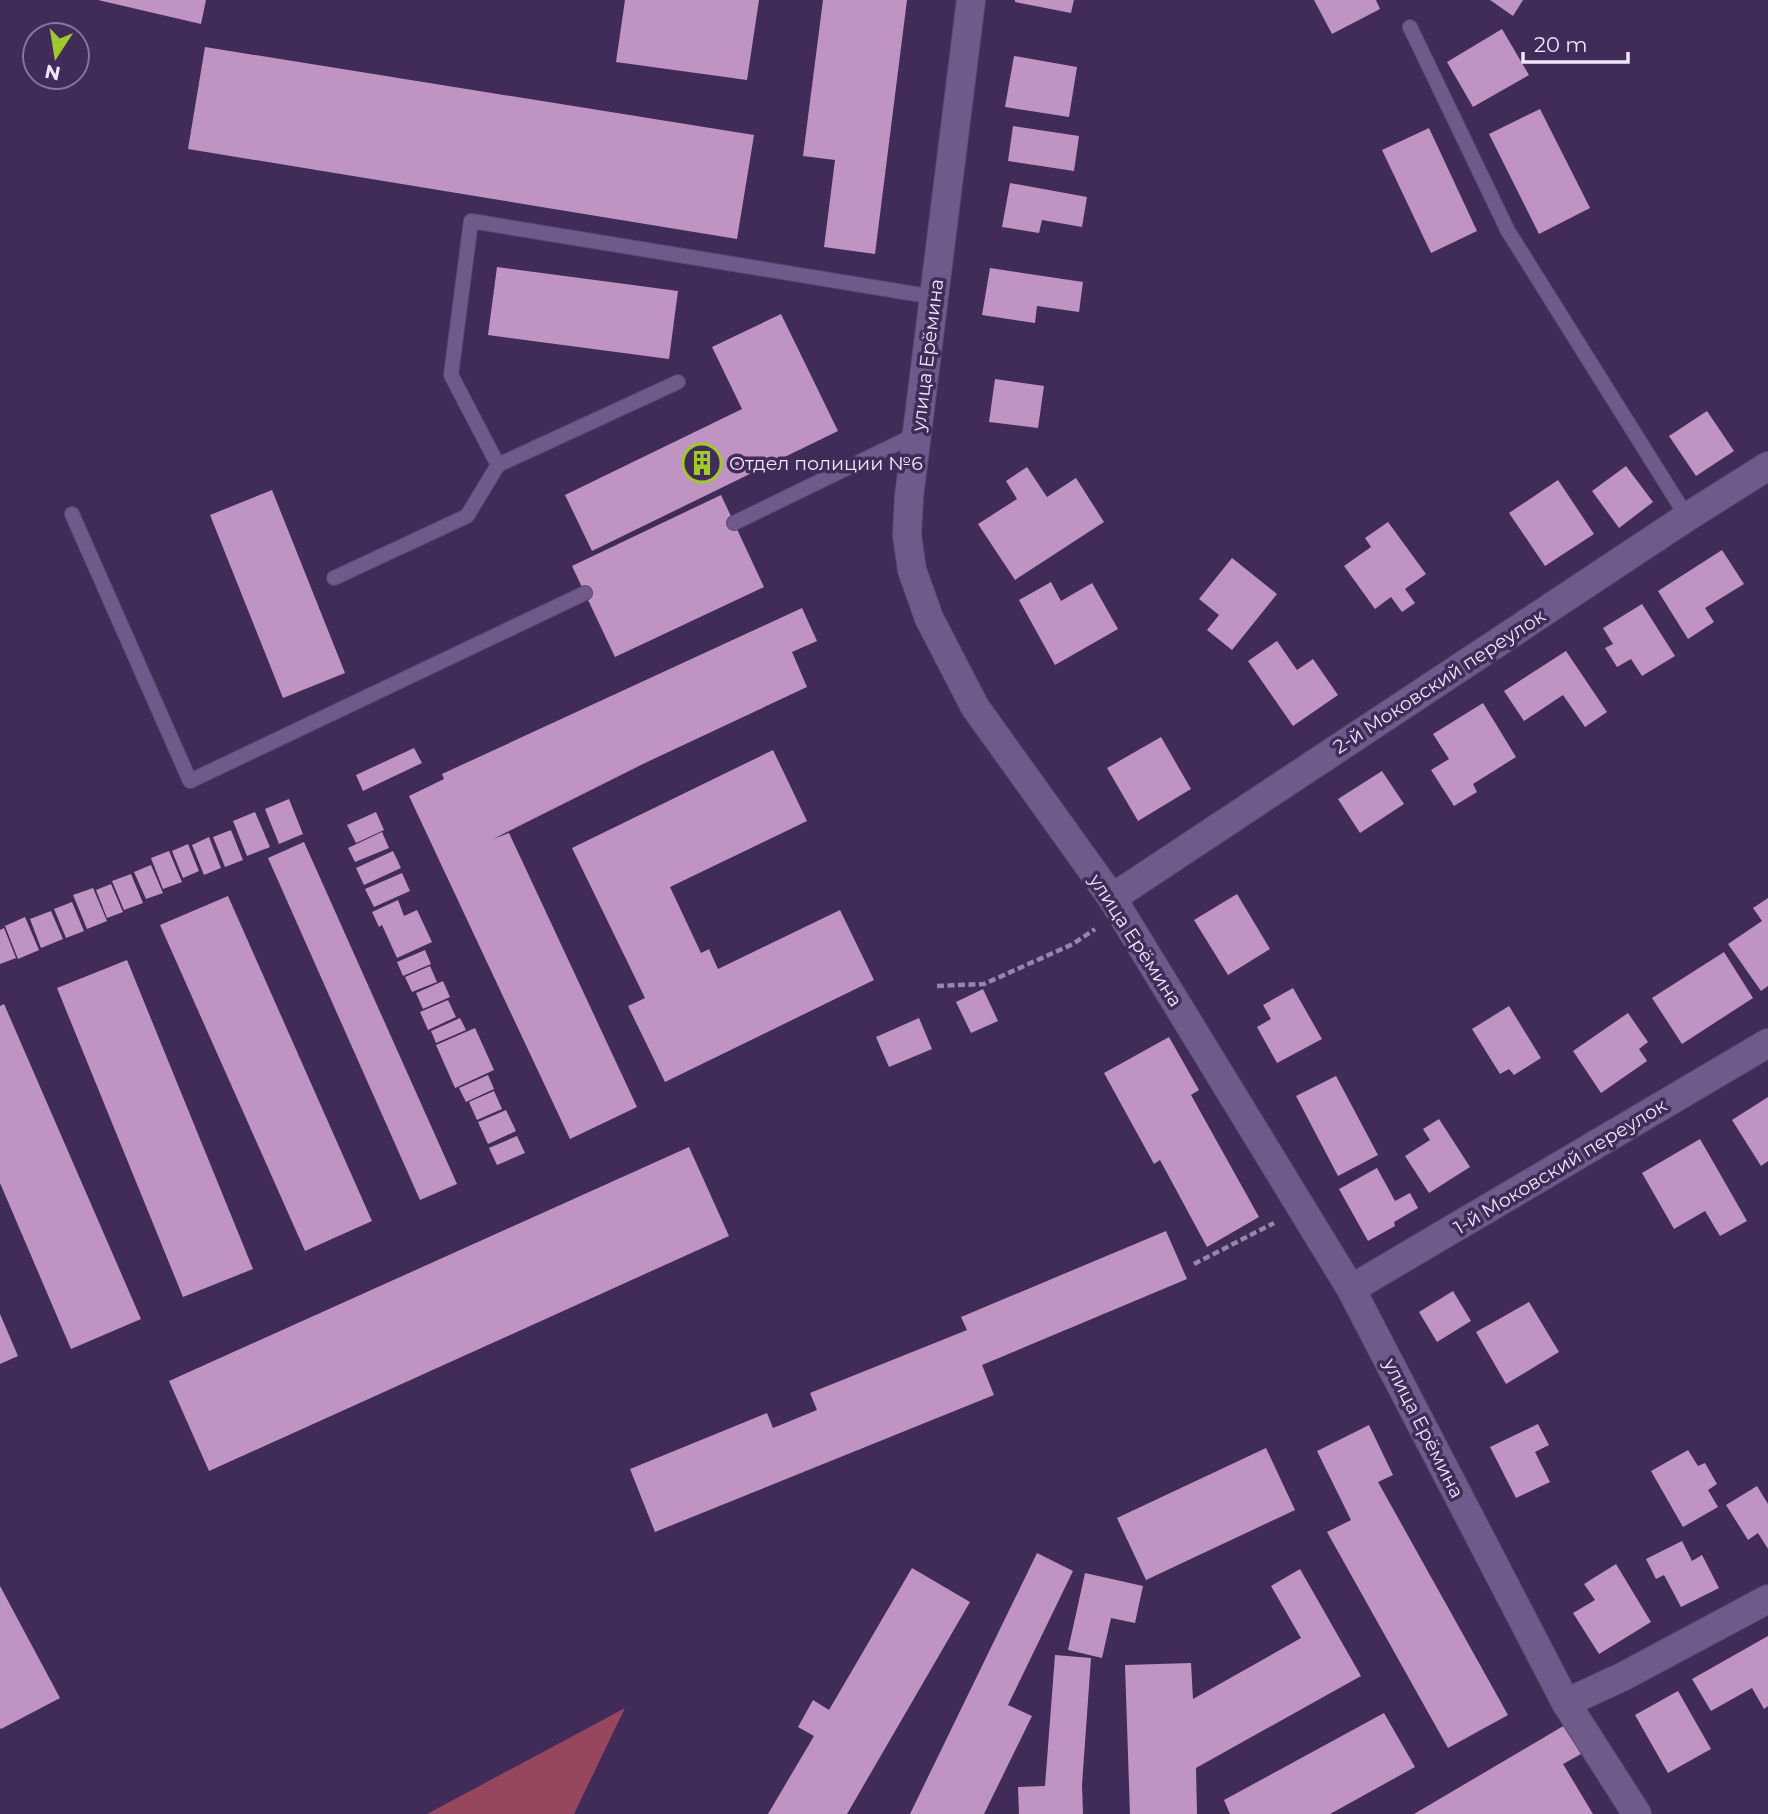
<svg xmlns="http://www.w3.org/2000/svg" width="1768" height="1814" font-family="Montserrat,sans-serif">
<rect width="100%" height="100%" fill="#402b59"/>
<path fill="#96465d" d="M 625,1708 L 574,1814 L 427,1814 Z"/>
<g fill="#bf94c2">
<path d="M 98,0 L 206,0 L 201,24 Z"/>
<path d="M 625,0 L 759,0 L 747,80 L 616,62 Z"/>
<path d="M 823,0 L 907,0 L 875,254 L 824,247 L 835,160 L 803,156 Z"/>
<path d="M 1015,0 L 1074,0 L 1071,13 L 1015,2 Z"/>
<path d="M 1314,0 L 1376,0 L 1380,9 L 1332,34 Z"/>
<path d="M 1490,0 L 1523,0 L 1513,16 Z"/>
<path d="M 1502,29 L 1529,75 L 1473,107 L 1447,62 Z"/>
<path d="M 205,47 L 754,135 L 737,239 L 188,149 Z"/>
<path d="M 1014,56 L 1077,67 L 1069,117 L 1005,107 Z"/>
<path d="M 1540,109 L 1590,208 L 1539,234 L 1489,134 Z"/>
<path d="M 1013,126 L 1079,136 L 1074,171 L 1008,161 Z"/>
<path d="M 1429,128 L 1477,231 L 1431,253 L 1382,150 Z"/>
<path d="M 1010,183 L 1087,197 L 1082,227 L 1042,220 L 1039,233 L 1002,227 Z"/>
<path d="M 497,267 L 678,291 L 669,359 L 488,335 Z"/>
<path d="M 990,268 L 1083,282 L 1079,312 L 1037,306 L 1035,323 L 982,315 Z"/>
<path d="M 781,314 L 838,431 L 592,551 L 565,495 L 742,409 L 712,347 Z"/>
<path d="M 995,379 L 1044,386 L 1038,428 L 989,422 Z"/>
<path d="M 1707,411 L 1734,451 L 1696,476 L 1669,436 Z"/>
<path d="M 1626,466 L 1653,502 L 1619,528 L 1592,491 Z"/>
<path d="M 1027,467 L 1047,497 L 1076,478 L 1104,522 L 1015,580 L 978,524 L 1017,499 L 1006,481 Z"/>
<path d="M 1558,480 L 1594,534 L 1545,566 L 1509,513 Z"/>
<path d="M 272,490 L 345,673 L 283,698 L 210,515 Z"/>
<path d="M 721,495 L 764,587 L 615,657 L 572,566 Z"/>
<path d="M 1388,522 L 1426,574 L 1405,589 L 1415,603 L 1402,612 L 1391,597 L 1375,609 L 1344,566 L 1371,547 L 1365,538 Z"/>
<path d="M 1722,550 L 1744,584 L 1705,608 L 1714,622 L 1688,639 L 1658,591 Z"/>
<path d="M 1232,558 L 1277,594 L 1232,650 L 1207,630 L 1219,615 L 1199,599 Z"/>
<path d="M 1051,582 L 1061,601 L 1092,583 L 1118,629 L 1055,665 L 1019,600 Z"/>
<path d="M 1642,604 L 1675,656 L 1642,676 L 1631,659 L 1617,667 L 1605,648 L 1613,644 L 1603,628 Z"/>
<path d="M 802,608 L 817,641 L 792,652 L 807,687 L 645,763 L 493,839 L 509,833 L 637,1107 L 570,1139 L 409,796 L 444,779 L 442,774 Z"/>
<path d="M 1277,641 L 1297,670 L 1313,659 L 1338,695 L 1293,726 L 1248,661 Z"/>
<path d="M 1566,651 L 1607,712 L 1585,727 L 1563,695 L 1524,721 L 1504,691 Z"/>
<path d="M 1483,703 L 1516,757 L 1473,784 L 1477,792 L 1454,806 L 1431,770 L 1449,759 L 1433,734 Z"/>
<path d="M 1161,737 L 1191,789 L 1138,821 L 1107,768 Z"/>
<path d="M 414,748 L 422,763 L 363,791 L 356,775 Z"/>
<path d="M 773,750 L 807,821 L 670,887 L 701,953 L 709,949 L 718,969 L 840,910 L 874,980 L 665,1082 L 628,1006 L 645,998 L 572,848 Z"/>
<path d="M 1382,771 L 1404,804 L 1360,833 L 1338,799 Z"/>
<path d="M 289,799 L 303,834 L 279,844 L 265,809 Z"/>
<path d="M 255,812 L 270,847 L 247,856 L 233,821 Z"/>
<path d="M 376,812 L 384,830 L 356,843 L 347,825 Z"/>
<path d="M 231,830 L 243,860 L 225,867 L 213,837 Z"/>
<path d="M 382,832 L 389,848 L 355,862 L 348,848 Z"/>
<path d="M 209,837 L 221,868 L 204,875 L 192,845 Z"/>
<path d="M 304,842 L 457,1184 L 420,1200 L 268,858 Z"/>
<path d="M 188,844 L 199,871 L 183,878 L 172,851 Z"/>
<path d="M 169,851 L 182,882 L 163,889 L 151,858 Z"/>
<path d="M 393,851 L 401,868 L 364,885 L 356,868 Z"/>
<path d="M 151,865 L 163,893 L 146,899 L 134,872 Z"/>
<path d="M 402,873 L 410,891 L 374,907 L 365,889 Z"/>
<path d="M 131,874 L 143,903 L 124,910 L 112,881 Z"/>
<path d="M 111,884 L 123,912 L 107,918 L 96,890 Z"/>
<path d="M 93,888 L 107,921 L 87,929 L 73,895 Z"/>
<path d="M 1237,894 L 1270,949 L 1228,975 L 1194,920 Z"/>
<path d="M 228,896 L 372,1221 L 305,1251 L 160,925 Z"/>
<path d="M 1768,898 L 1768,986 L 1761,991 L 1728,944 L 1762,921 L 1753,908 Z"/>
<path d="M 398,900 L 404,916 L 417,910 L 432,942 L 397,958 L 382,925 L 379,927 L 372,912 Z"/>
<path d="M 72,902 L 84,931 L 66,938 L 54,909 Z"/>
<path d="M 51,911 L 63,939 L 41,948 L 30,919 Z"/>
<path d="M 25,917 L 39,950 L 18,959 L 5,926 Z"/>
<path d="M 4,928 L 16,958 L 0,964 L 0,930 Z"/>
<path d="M 425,950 L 431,964 L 403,976 L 397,962 Z"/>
<path d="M 1724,952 L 1753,998 L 1682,1044 L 1652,998 Z"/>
<path d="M 127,960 L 253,1269 L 183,1297 L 57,988 Z"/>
<path d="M 430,966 L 437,982 L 412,992 L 405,977 Z"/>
<path d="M 443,981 L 450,997 L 423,1009 L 416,993 Z"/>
<path d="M 1293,988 L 1322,1039 L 1277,1063 L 1257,1027 L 1271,1019 L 1263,1005 Z"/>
<path d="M 983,989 L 998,1021 L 971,1033 L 956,1002 Z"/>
<path d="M 448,1000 L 456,1017 L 428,1030 L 420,1012 Z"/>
<path d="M 4,1004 L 141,1319 L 71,1349 L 0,1183 L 0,1006 Z"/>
<path d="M 1509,1006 L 1541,1058 L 1514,1075 L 1509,1069 L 1500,1074 L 1472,1029 Z"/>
<path d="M 1628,1013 L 1648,1042 L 1639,1049 L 1647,1061 L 1601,1093 L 1573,1051 Z"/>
<path d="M 460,1018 L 466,1030 L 436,1043 L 431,1031 Z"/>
<path d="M 919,1018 L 932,1049 L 889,1067 L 876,1037 Z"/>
<path d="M 475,1028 L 494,1070 L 455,1088 L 436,1045 Z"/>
<path d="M 1169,1037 L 1199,1090 L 1191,1095 L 1259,1217 L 1207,1247 L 1160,1160 L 1154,1164 L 1104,1073 Z"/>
<path d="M 488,1075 L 494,1089 L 466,1102 L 459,1088 Z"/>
<path d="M 1336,1076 L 1378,1155 L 1338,1176 L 1296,1096 Z"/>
<path d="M 494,1091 L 502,1109 L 477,1120 L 469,1102 Z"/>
<path d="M 1768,1097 L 1768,1161 L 1761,1166 L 1732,1120 Z"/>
<path d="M 506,1110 L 516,1131 L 488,1144 L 478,1122 Z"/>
<path d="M 1439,1119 L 1470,1167 L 1429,1193 L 1405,1156 L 1430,1140 L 1423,1129 Z"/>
<path d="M 517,1136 L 525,1153 L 497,1165 L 489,1148 Z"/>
<path d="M 1700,1139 L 1747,1221 L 1720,1236 L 1705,1211 L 1674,1229 L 1642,1173 Z"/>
<path d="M 689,1147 L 729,1236 L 209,1471 L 169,1381 Z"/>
<path d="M 1377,1168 L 1395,1201 L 1410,1193 L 1418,1208 L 1394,1222 L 1395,1226 L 1368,1241 L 1339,1189 Z"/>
<path d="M 1166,1231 L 1187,1279 L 982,1365 L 994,1395 L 655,1532 L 630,1469 L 767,1413 L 773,1428 L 817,1410 L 810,1393 L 967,1330 L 961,1317 Z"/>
<path d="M 1453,1291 L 1471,1321 L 1437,1342 L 1419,1312 Z"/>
<path d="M 1529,1302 L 1559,1352 L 1506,1384 L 1476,1332 Z"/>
<path d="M 0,1314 L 18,1356 L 0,1364 Z"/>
<path d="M 1538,1424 L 1549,1445 L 1535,1452 L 1550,1482 L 1516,1498 L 1490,1447 Z"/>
<path d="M 1369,1425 L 1393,1475 L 1378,1482 L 1508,1715 L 1448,1748 L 1327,1532 L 1351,1520 L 1317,1451 Z"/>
<path d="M 1266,1448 L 1295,1510 L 1146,1580 L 1117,1518 Z"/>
<path d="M 1688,1450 L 1698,1466 L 1705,1463 L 1717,1484 L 1708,1490 L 1718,1507 L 1683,1527 L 1651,1471 Z"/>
<path d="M 1757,1486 L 1768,1504 L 1768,1549 L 1758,1533 L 1748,1540 L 1726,1505 Z"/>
<path d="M 1682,1541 L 1692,1561 L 1702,1555 L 1719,1588 L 1681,1607 L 1664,1575 L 1656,1579 L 1646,1559 Z"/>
<path d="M 1037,1553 L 1073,1571 L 1008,1705 L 1032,1716 L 984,1814 L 910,1814 Z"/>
<path d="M 1616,1564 L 1651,1622 L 1599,1654 L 1573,1613 L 1595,1600 L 1584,1584 Z"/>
<path d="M 912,1568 L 970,1602 L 847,1814 L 768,1814 L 814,1736 L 798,1727 L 813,1700 L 829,1710 Z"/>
<path d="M 1300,1569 L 1361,1676 L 1196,1768 L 1197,1814 L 1130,1814 L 1125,1665 L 1191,1663 L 1193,1699 L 1301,1638 L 1271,1586 Z"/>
<path d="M 1085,1573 L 1143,1586 L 1135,1623 L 1111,1618 L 1102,1658 L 1068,1650 Z"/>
<path d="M 0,1586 L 60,1698 L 1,1729 L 0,1728 Z"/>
<path d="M 1768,1636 L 1768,1706 L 1764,1709 L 1752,1688 L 1711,1711 L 1692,1679 Z"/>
<path d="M 1055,1655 L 1091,1658 L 1082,1785 L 1083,1814 L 1019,1814 L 1018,1787 L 1045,1786 Z"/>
<path d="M 1678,1691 L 1711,1749 L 1668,1773 L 1635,1715 Z"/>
<path d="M 1384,1713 L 1415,1767 L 1330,1814 L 1230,1814 L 1224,1800 Z"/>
<path d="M 1565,1725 L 1581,1754 L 1563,1764 L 1593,1814 L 1414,1814 Z"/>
</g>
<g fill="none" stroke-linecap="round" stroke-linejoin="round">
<g stroke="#5b486f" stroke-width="16">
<g id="service">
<path d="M 1410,27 L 1508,231 L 1687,517"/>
<path d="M 678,382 L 498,465 L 451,375 L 471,221 L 934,297"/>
<path d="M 72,514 L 190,781 L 585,593"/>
<path d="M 734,523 L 917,434"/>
<path d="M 334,578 L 467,516 L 498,465"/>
</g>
</g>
<g stroke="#5b486f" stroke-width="30">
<g id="minor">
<path d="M 971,0 L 909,497 L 907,535 L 912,570 L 929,618 L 975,707 L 1112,898 L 1351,1289 L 1566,1703 L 1637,1814"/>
<path d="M 1112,898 L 1687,517 L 1768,466"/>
<path d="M 1351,1289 L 1768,1043"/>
<path d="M 1566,1703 L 1624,1676 L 1768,1599"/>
</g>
</g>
<g stroke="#9687aa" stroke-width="4.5" stroke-dasharray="7 3.5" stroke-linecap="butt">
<path d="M 937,986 L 984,984 L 1073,944 L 1095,929"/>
<path d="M 1194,1264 L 1274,1223"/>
</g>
<use href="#service" stroke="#705a8b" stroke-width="14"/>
<use href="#minor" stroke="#705a8b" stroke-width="28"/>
</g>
<defs>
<g id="building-ring" transform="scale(2.0125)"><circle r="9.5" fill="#402b59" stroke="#a0c92c" stroke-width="1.5"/><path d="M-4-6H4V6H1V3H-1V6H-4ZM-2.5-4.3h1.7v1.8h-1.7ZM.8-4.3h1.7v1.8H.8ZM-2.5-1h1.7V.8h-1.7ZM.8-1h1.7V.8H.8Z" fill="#a0c92c"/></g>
</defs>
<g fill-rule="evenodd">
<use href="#building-ring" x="702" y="463"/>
</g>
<g text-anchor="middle" stroke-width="7" stroke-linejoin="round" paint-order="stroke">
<g font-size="19" fill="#efe6fd" stroke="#402b59">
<text transform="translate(927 355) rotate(-83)" y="7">улица Ерёмина</text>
<text transform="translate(1439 681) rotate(-33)" y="7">2-й Моковский переулок</text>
<text transform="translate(1136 940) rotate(57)" y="7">улица Ерёмина</text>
<text transform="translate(1560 1166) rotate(-31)" y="7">1-й Моковский переулок</text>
<text transform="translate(1424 1428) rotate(63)" y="7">улица Ерёмина</text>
</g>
<g font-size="19" fill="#efe6fd" stroke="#402b59" text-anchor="start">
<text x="729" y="470">Отдел полиции №6</text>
</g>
</g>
<g transform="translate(56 56) rotate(192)"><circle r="33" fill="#402b59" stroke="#86769b" stroke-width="2"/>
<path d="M0-5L12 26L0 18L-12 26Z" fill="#a0c92c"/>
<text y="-10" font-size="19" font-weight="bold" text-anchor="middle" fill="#efe6fd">N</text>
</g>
<path d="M1523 52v10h105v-10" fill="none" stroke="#efe6fd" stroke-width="3.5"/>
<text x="1534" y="52" font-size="21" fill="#efe6fd" stroke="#402b59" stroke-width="5" paint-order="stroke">20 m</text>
</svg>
